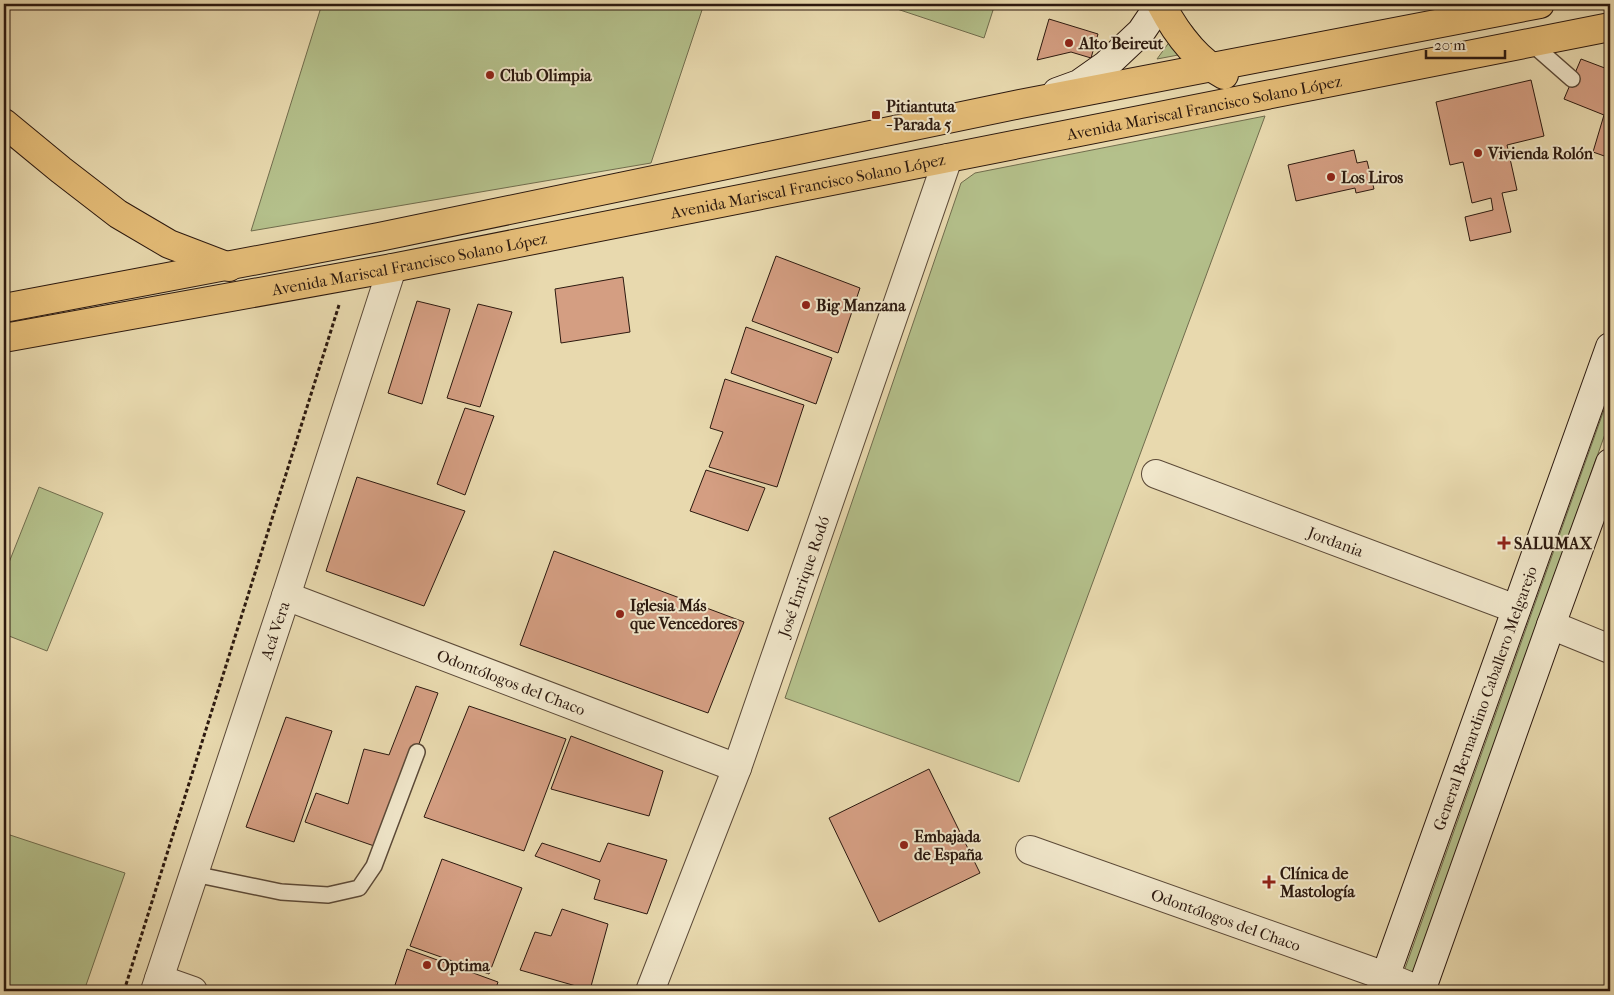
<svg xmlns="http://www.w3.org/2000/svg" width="1614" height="995" font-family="'IM FELL French Canon',serif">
<rect width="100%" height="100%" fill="#e8d9ae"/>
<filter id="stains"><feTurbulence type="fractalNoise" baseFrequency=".004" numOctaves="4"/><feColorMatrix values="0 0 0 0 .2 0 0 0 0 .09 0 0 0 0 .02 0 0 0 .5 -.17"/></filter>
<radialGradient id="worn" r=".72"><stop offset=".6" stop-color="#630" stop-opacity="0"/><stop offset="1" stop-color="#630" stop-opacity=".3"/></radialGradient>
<g fill="#b4c08b" stroke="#706c4d">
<path d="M 322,4 L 704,4 L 651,163 L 251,231 Z"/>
<path d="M 885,4 L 995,4 L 984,38 L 885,5 Z"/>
<path d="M 1186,19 L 1210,49 L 1157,59 Z"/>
<path d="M 1265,116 L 1019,782 L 785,698 L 961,183 L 975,173 Z"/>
<path d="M 1610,393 L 1610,420 L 1407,991 L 1397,991 Z"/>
<path d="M 39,487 L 103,513 L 47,651 L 4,634 L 4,575 Z"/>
<path d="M 7,834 L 125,873 L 84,991 L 4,991 L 4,842 Z"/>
</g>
<g fill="#d49e82" stroke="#2c190f">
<path d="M 1049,19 L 1098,34 L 1091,58 L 1071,52 L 1037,60 Z"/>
<path d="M 1581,59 L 1610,70 L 1610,158 L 1593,152 L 1604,115 L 1564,99 Z"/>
<path d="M 1531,80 L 1544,136 L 1507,145 L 1517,190 L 1502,193 L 1511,232 L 1470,241 L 1465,217 L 1493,210 L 1491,198 L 1472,203 L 1463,162 L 1450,165 L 1436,102 Z"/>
<path d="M 1354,150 L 1357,163 L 1367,161 L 1374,189 L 1356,193 L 1355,188 L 1296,201 L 1288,165 Z"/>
<path d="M 776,256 L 860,288 L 838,353 L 752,321 Z"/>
<path d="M 623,277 L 630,332 L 561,343 L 555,289 Z"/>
<path d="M 417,301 L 450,309 L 422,404 L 388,393 Z"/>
<path d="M 478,304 L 512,312 L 480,407 L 447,398 Z"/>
<path d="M 746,327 L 832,358 L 816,404 L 731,373 Z"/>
<path d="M 725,379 L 804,405 L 777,487 L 709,467 L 723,432 L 710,428 Z"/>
<path d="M 465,408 L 494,416 L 465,495 L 437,484 Z"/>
<path d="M 706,470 L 765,488 L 748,531 L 690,511 Z"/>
<path d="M 357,477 L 465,511 L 424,606 L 326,571 Z"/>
<path d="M 554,551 L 744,622 L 708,713 L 520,645 Z"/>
<path d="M 416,686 L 438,693 L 380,848 L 305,822 L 316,793 L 348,804 L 364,749 L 389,755 Z"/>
<path d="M 469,706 L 566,739 L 524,851 L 424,817 Z"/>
<path d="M 286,717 L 332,731 L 294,842 L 246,827 Z"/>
<path d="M 571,736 L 663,771 L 649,816 L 551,789 Z"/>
<path d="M 929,769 L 980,873 L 879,922 L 829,818 Z"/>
<path d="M 542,843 L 600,862 L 608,843 L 667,860 L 647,914 L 594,899 L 600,880 L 535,856 Z"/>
<path d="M 442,859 L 522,888 L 489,974 L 410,946 Z"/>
<path d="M 562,909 L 608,924 L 590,990 L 520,970 L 535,932 L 551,936 Z"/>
<path d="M 407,949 L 498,982 L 495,991 L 393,991 Z"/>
</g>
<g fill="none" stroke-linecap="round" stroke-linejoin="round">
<g stroke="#5b4937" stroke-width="18">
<g id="lane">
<path d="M 1531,43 L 1572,79"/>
<path d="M 194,874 L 281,892 L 328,895 L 359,888 L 374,866 L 417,752"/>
</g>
</g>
<g stroke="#5b4937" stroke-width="30">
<g id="street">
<path id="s1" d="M 1156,474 L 1516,609"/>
<path id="s2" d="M 286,596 L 737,768"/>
<path d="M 1551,625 L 1610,649"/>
<path id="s3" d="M 1030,850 L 1385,976 L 1421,991"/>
<path d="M 159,979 L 193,991"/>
<path id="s4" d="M 155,991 L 286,596 L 392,268"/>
<path id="s5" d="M 650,991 L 737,768 L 948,158"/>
</g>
</g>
<g stroke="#2c190f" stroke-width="30">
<g id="secondary">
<path d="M 1057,92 L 1079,84 L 1106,65 L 1141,32 L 1160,4"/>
<path id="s6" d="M 1380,991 L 1610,347"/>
<path d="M 1421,991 L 1551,625 L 1610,463"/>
</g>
</g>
<g stroke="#2c190f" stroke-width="30">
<path id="primary" d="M 4,123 L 61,170 L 118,214 L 169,244 L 229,267"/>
</g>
<g stroke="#2c190f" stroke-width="30">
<g id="highway">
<path d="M 1161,4 C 1175,31 1196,60 1224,75"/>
<path d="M 4,308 L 379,237 L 1020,104 L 1540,4"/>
<path id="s7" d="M 4,338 L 392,268 L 1610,27"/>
</g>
</g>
<path stroke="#2c190f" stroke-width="3" stroke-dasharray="4 2.5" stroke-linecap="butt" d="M 124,991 L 339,305"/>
<use href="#lane" stroke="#f0e6ca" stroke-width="15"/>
<use href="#street" stroke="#f0e6ca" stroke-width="28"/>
<use href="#secondary" stroke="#f0e6ca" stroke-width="28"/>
<use href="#primary" stroke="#e4bc77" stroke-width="28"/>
<use href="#highway" stroke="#e4bc77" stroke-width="28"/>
</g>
<g fill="#8f2418" stroke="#f0e6ca" stroke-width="2">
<circle cx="1069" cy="43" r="5"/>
<circle cx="490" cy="75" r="5"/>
<rect x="871" y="110" width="10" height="10" rx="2.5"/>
<circle cx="1478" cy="153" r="5"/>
<circle cx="1331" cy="177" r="5"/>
<circle cx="806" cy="305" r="5"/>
<path d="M1501.5 535.5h5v5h5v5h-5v5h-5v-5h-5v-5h5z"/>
<circle cx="620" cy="614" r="5"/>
<circle cx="904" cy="845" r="5"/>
<path d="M1266.5 874.5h5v5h5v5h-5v5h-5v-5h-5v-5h5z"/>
<circle cx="427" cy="965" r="5"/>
</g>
<g text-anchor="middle" stroke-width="4" stroke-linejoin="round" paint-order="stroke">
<g font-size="16" font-weight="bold" fill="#2c190f" stroke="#f0e6ca" text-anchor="start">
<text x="1079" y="49">Alto Beireut</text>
<text x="500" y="81">Club Olimpia</text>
<text x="886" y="112">Pitiantuta<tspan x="886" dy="18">- Parada 5</tspan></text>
<text x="1488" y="159">Vivienda Rolón</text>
<text x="1341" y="183">Los Liros</text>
<text x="816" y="311">Big Manzana</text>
<text x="1514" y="549">SALUMAX</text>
<text x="630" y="611">Iglesia Más<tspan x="630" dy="18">que Vencedores</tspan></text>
<text x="914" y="842">Embajada<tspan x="914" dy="18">de España</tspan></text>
<text x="1280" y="879">Clínica de<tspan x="1280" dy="18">Mastología</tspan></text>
<text x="437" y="971">Optima</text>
</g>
<g font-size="16" fill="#2c190f" stroke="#f0e6ca">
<text dy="6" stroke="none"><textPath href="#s7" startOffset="1222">Avenida Mariscal Francisco Solano López</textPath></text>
<text dy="6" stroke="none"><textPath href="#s7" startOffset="818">Avenida Mariscal Francisco Solano López</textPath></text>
<text dy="6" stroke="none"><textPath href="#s7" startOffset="412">Avenida Mariscal Francisco Solano López</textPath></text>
<text dy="6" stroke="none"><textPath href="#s1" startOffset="192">Jordania</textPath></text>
<text dy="6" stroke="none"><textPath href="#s5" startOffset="442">José Enrique Rodó</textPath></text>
<text dy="6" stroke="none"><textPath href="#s4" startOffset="380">Acá Vera</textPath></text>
<text dy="6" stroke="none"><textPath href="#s2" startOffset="241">Odontólogos del Chaco</textPath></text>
<text dy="6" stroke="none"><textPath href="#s6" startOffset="311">General Bernardino Caballero Melgarejo</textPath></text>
<text dy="6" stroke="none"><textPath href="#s3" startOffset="208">Odontólogos del Chaco</textPath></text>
</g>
</g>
<rect width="1614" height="995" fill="none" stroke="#e8d9ae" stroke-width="20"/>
<rect x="5" y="5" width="1604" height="985" fill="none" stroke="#2c190f" stroke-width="2.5"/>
<rect x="10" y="10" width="1594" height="975" fill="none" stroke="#2c190f"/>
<path d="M1426 50v8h79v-8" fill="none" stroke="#2c190f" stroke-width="2.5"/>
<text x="1434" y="50" font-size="15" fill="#2c190f" stroke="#f0e6ca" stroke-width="4" paint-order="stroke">20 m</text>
<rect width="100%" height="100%" filter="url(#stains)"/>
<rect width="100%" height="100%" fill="url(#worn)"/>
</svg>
